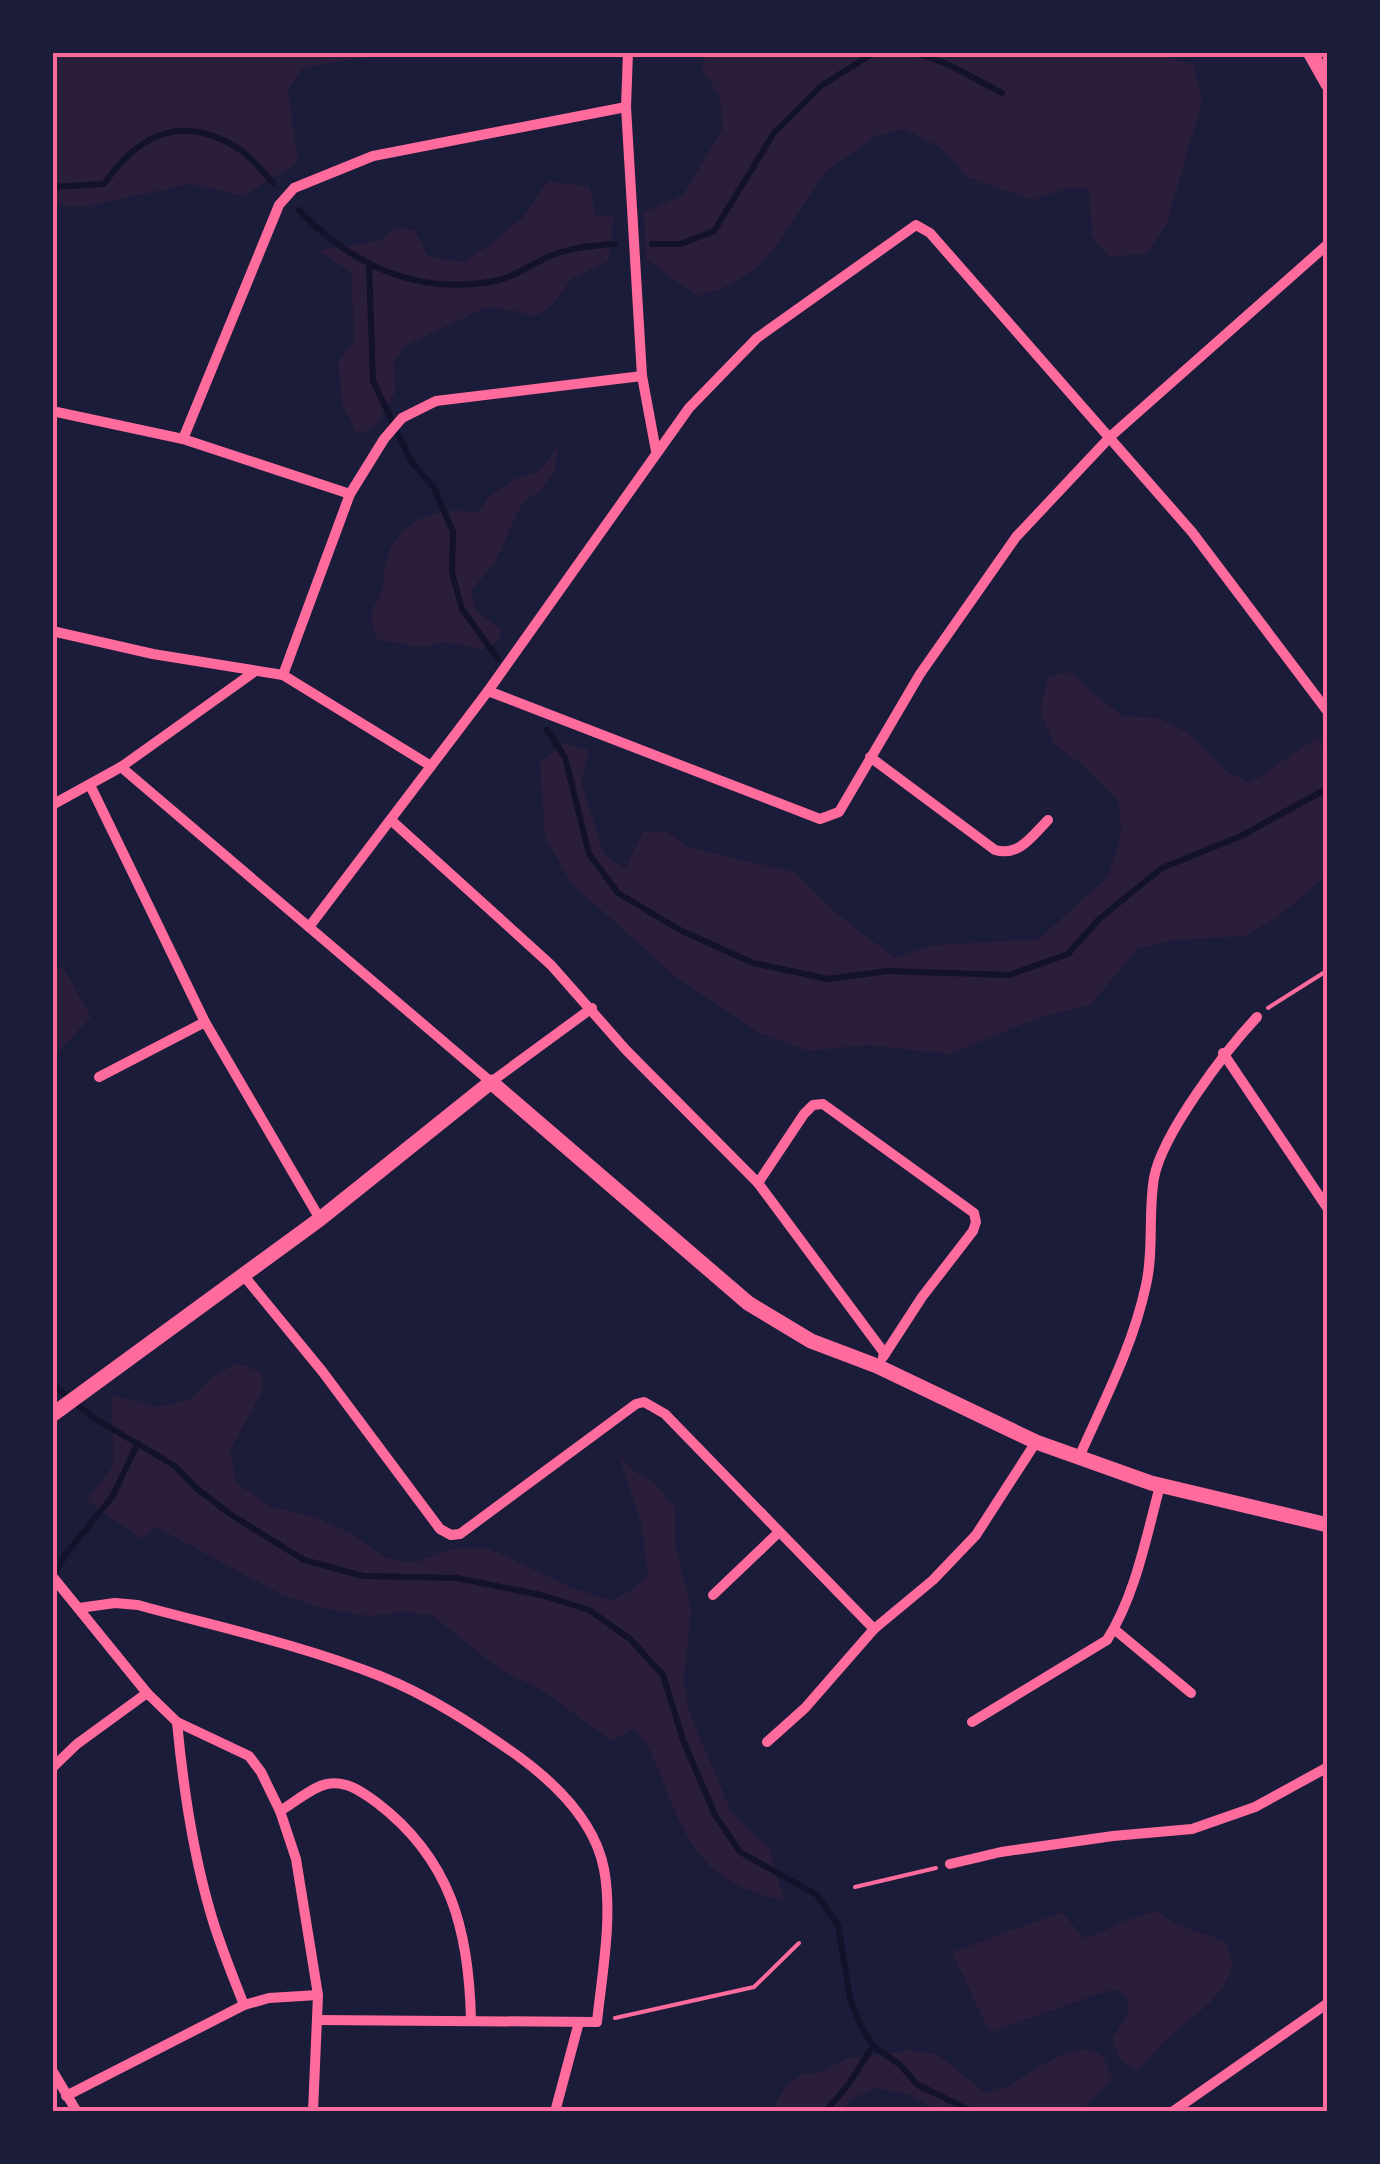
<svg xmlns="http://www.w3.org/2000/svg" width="1380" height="2164" font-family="Barlow,sans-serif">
<rect width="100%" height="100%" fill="#1b1b3a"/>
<g fill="#2a1e3b">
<path d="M 52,53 L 53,52 L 388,53 L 303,68 L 288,91 L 298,162 L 244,196 L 190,184 L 84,207 L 53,205 Z"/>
<path d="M 705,53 L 1155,53 L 1194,65 L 1202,101 L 1167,223 L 1148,253 L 1109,257 L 1092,236 L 1089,189 L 1065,189 L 1033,200 L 967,177 L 942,149 L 905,129 L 877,135 L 824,173 L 783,237 L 758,267 L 722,289 L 697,296 L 646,259 L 644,212 L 683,195 L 723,128 L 719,95 L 702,69 Z"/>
<path d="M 548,181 L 590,187 L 595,216 L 614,217 L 609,261 L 572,278 L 553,305 L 535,316 L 511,310 L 485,308 L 406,345 L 394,362 L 395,393 L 375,426 L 358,435 L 342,403 L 338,363 L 354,341 L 351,272 L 317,250 L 379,241 L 396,228 L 415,230 L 428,256 L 463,262 L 492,243 L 522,218 Z"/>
<path d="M 558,446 L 555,471 L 540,491 L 523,502 L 494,564 L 471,591 L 476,611 L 500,628 L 501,639 L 482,650 L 446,642 L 420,647 L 378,640 C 364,609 373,614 382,589 C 385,578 383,567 387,557 C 400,518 442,505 478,513 L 489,496 L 515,479 L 539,471 Z"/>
<path d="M 1073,672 L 1091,692 L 1124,716 L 1159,718 L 1187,732 L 1226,771 L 1250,783 L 1318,737 L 1327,750 L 1327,875 L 1279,916 L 1245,936 L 1176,940 L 1138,949 L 1090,1005 L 1036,1019 L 950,1054 L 866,1045 L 809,1051 L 757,1032 L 677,978 L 571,883 L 545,837 L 540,762 L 564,743 L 589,750 L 581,782 L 604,854 L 625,868 L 643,832 L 668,832 L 688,847 L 794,872 L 842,918 L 894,957 L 937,945 L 1039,939 L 1107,877 L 1121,835 L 1119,802 L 1080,763 L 1053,744 L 1040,709 L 1049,676 Z"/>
<path d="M 62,966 L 91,1017 L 53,1057 L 53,969 Z"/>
<path d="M 237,1363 L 261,1372 L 263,1390 L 230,1450 L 236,1483 L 272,1507 L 312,1516 L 351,1533 L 387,1558 L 414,1563 L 451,1549 L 490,1549 L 573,1588 L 611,1600 L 631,1591 L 648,1575 L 641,1522 L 619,1456 L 637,1473 L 656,1484 L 675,1508 L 675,1542 L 691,1610 L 684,1680 L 689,1711 L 731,1811 L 770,1849 L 784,1901 C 708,1883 690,1852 663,1782 C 654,1758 651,1747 633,1729 L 612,1741 L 540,1689 L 502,1671 L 432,1615 L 404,1612 L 369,1616 L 326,1609 L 284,1596 L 156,1527 L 141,1539 L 86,1500 L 113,1466 L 112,1395 L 156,1407 L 191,1399 L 211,1378 Z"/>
<path d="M 1157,1911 C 1177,1929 1202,1931 1226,1942 L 1233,1966 C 1218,2002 1205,2007 1177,2030 C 1163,2041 1151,2057 1139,2070 L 1122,2062 L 1112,2040 L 1129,2010 L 1127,1996 L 1114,1989 L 989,2032 L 952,1952 L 1062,1912 L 1084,1938 C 1110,1930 1132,1915 1157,1911 Z"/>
<path d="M 911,2050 L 937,2054 L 986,2093 C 993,2091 1002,2090 1009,2086 C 1029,2075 1079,2033 1103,2057 C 1107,2062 1110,2073 1113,2079 L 1082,2111 L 937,2111 L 910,2095 L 876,2088 L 850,2100 L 842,2111 L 772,2111 L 785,2087 L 801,2075 L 822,2072 L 845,2059 Z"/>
</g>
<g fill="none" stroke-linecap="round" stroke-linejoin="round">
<g stroke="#12122b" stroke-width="6">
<path d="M 902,52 C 936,53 972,78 1002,93"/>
<path d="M 52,187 L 104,184 C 140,133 182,113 239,149 C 252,157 263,172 273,183"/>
<path d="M 299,210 C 353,267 421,297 499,280 C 519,275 536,261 555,254 C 572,248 596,245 615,244"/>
<path d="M 652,244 L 681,244 L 714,231 L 774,133 L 821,86 L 875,52"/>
<path d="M 369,265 L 373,381 L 411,461 L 434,488 L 453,532 L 452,573 L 462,609 L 498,659"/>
<path d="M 547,730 L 565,757 L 589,854 L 618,893 L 680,930 L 753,963 L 828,979 L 887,971 L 1009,975 L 1068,954 L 1099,919 L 1162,868 L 1241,836 L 1328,788"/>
<path d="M 52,1384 L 94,1418 L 175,1466 L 196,1488 L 230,1514 L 304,1560 L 363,1576 L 457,1578 L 541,1595 L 589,1610 L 630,1639 L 663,1675 L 683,1740 L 715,1815 L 740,1852 L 817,1895 L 838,1925 L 850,1998 L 859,2022 L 873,2046 L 899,2064 L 918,2085 L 973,2112"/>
<path d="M 53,1579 L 65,1555 L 112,1497 L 138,1443"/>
<path d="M 825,2112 L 848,2085 L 873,2046"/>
</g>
<g stroke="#ff6b9d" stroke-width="4">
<path d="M 1268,1008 L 1328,970"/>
<path d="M 855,1887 L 936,1868"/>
<path d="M 615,2018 L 754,1987 L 799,1943"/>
</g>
<g stroke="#ff6b9d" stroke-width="10">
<path d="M 628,52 L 626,107 L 642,376 L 656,451"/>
<path d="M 52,411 L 183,439 L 350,494"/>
<path d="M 183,439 L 279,205 L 294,188 L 373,156 L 626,107"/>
<path d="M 52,631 L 153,654 L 283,675 L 431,766"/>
<path d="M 283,675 L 350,494 L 384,439 L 402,418 L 436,401 L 642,376"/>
<path d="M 488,691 L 820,819 L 839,812 L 920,674 L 1016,537 L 1111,436 L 1328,244"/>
<path d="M 870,757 L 995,850 C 1019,857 1032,836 1048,820"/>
<path d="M 121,767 L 491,1082 L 592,1008"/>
<path d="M 90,785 L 205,1022 L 320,1219"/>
<path d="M 52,805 L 121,767 L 254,672"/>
<path d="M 392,821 L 551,965 L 626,1050 L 758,1183 L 885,1354"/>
<path d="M 309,927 L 488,691 L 689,408 L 757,338 L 916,225 L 930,233 L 1192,532 L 1328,712"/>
<path d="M 1223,1053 L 1328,1209"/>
<path d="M 99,1077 L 205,1022"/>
<path d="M 758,1183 L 804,1114 L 813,1105 L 823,1104 L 974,1213 L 976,1222 L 973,1231 L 922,1297 L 883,1357"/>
<path d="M 244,1276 L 322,1371 L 440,1529 L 451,1535 L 460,1534 L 636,1404 L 644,1402 L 665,1414 L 874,1629"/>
<path d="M 1079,1457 C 1104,1401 1133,1346 1146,1285 C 1154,1251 1148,1213 1154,1178 C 1162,1134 1226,1050 1257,1017"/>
<path d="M 52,1576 L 147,1693 L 177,1722 L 249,1756 L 261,1772 L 280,1811 L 296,1859 L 318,1995 L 313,2112"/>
<path d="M 713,1595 L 778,1533"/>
<path d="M 79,1608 L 115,1603 L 138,1605 C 218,1627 302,1645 380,1676 C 430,1696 474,1725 518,1756 C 555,1783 595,1822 604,1869 C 613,1917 602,1974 597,2022 L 317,2020"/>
<path d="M 1114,1629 L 1191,1693"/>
<path d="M 177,1722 C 183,1786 192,1849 210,1911 C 219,1943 232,1974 244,2005"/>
<path d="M 972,1722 L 1107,1640 C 1136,1594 1146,1537 1160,1486"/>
<path d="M 767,1742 L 805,1708 L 874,1629 L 933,1580 L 976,1535 L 1036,1442"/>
<path d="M 52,1768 L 77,1744 L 147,1693"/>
<path d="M 280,1811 C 294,1803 312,1787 327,1784 C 346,1780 362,1792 376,1802 C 451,1859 469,1930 471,2020"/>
<path d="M 950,1864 L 1001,1852 L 1113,1836 L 1192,1829 L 1255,1807 L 1328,1767"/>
<path d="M 52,2070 L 77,2112"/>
<path d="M 66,2096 L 244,2005 L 269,1998 L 318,1995"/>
<path d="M 555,2112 L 579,2022"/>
<path d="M 1172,2112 L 1328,2003"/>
</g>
<g stroke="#ff6b9d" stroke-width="15">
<path d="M 1310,52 L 1328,84"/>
<path d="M 52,1415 L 320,1219 L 491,1082 L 748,1303 L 811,1341 L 877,1366 L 1036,1442 L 1151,1483 L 1328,1525"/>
</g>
</g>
<rect width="1380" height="2164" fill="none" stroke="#1b1b3a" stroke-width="110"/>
<rect x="55" y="55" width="1270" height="2054" fill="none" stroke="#ff6b9d" stroke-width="4"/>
</svg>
